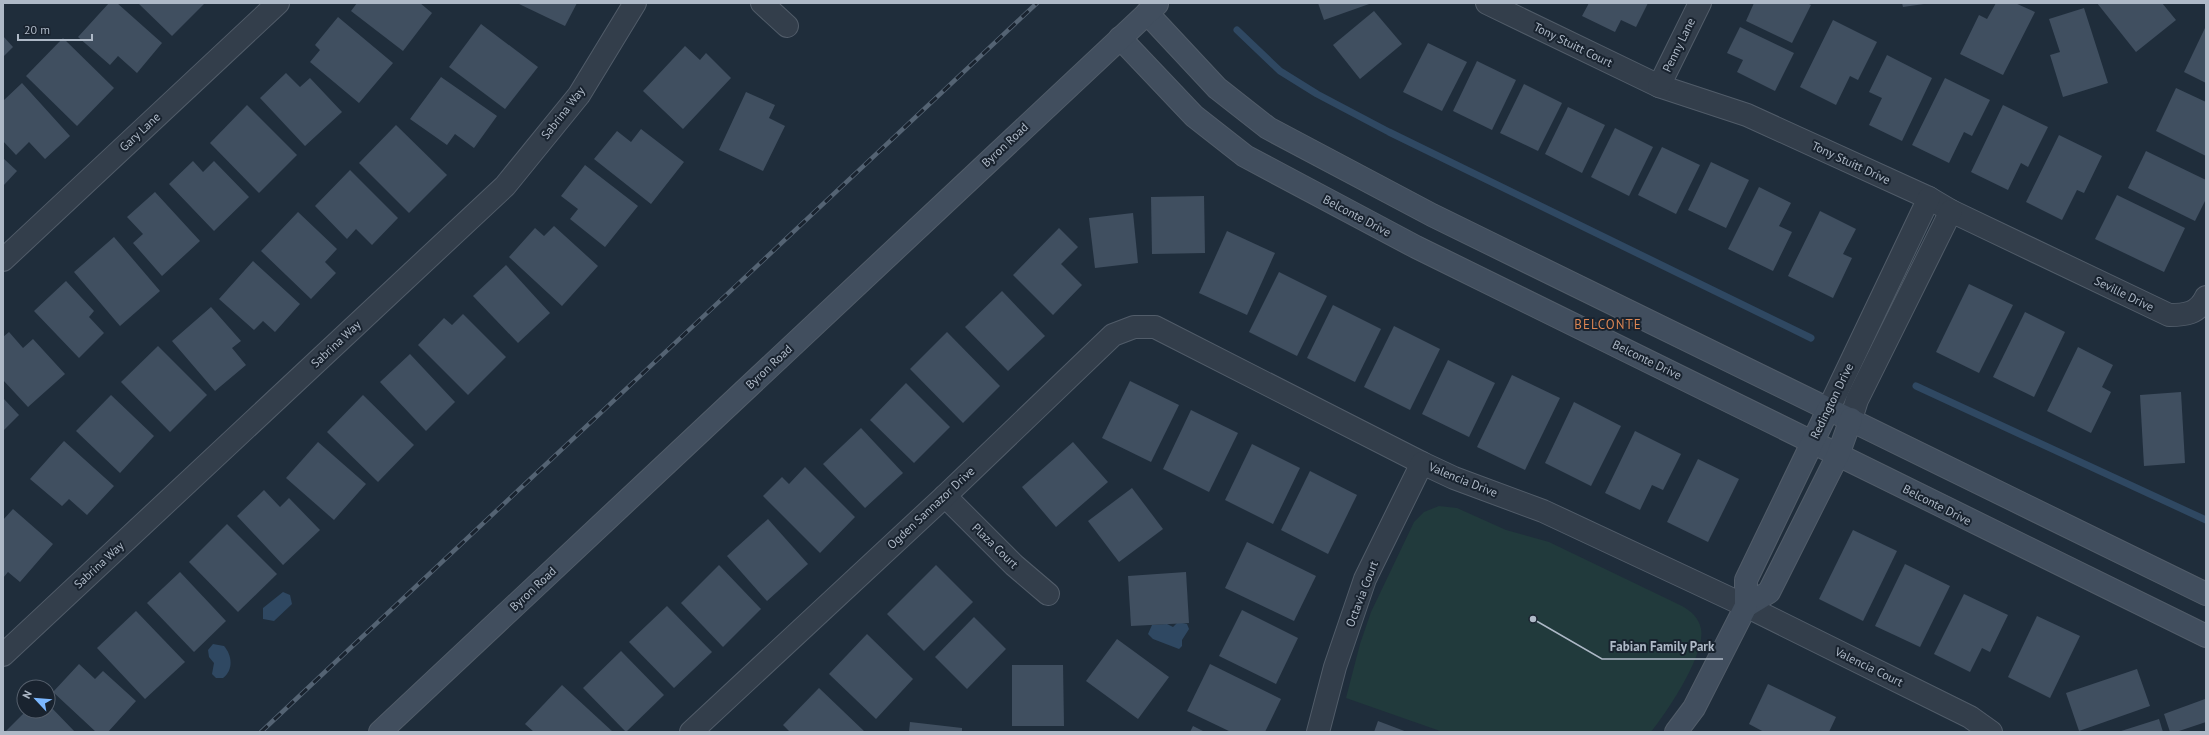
<svg xmlns="http://www.w3.org/2000/svg" width="2209" height="735" font-family="'PT Sans',sans-serif">
<rect width="100%" height="100%" fill="#1f2d3b"/>
<path fill="#213a3c" d="M 1439,506 L 1457,508 L 1506,530 L 1549,542 L 1682,606 C 1691,611 1699,618 1701,629 C 1706,654 1667,712 1651,732 L 1443,732 L 1346,698 L 1360,644 L 1371,612 L 1414,522 L 1424,512 Z"/>
<g fill="#2f4862">
<path d="M 283,592 L 290,595 L 292,604 L 274,621 L 263,619 L 263,608 Z"/>
<path d="M 1178,622 L 1187,624 L 1189,629 L 1182,640 L 1182,646 L 1179,649 L 1153,639 L 1148,634 L 1152,625 L 1167,624 L 1173,627 Z"/>
<path d="M 213,644 L 224,646 C 232,655 234,670 223,678 L 216,678 L 212,674 L 214,663 L 209,657 L 208,650 Z"/>
</g>
<g fill="none" stroke-linecap="round" stroke-linejoin="round">
<g stroke="#2f4862" stroke-width="7">
<path d="M 1237,30 L 1280,71 L 1317,94 L 1389,132 L 1811,338"/>
<path d="M 1916,386 L 2206,520"/>
</g>
</g>
<g fill="#404f60">
<path d="M 109,3 L 117,3 L 162,43 L 137,73 L 118,56 L 110,65 L 78,37 Z"/>
<path d="M 138,3 L 205,3 L 172,36 Z"/>
<path d="M 357,3 L 420,3 L 432,13 L 403,51 L 351,11 Z"/>
<path d="M 517,3 L 577,3 L 565,26 Z"/>
<path d="M 1318,3 L 1372,3 L 1324,20 Z"/>
<path d="M 1589,3 L 1648,3 L 1636,27 L 1621,20 L 1615,32 L 1582,16 Z"/>
<path d="M 1754,3 L 1807,3 L 1811,5 L 1792,43 L 1746,21 Z"/>
<path d="M 1902,3 L 1924,3 L 1924,4 L 1903,7 Z"/>
<path d="M 1996,3 L 2015,3 L 2035,12 L 2003,75 L 1960,54 L 1979,15 L 1987,19 Z"/>
<path d="M 2097,3 L 2162,3 L 2176,20 L 2136,52 Z"/>
<path d="M 2084,8 L 2108,83 L 2063,97 L 2050,55 L 2060,52 L 2049,19 Z"/>
<path d="M 1374,11 L 1402,44 L 1360,79 L 1333,45 Z"/>
<path d="M 338,17 L 393,63 L 359,103 L 310,62 L 320,50 L 315,45 Z"/>
<path d="M 1833,20 L 1877,42 L 1858,80 L 1850,76 L 1836,105 L 1800,87 Z"/>
<path d="M 481,24 L 538,67 L 505,109 L 449,67 Z"/>
<path d="M 1740,27 L 1794,53 L 1775,91 L 1737,72 L 1743,60 L 1727,53 Z"/>
<path d="M 2205,28 L 2206,29 L 2206,83 L 2184,72 Z"/>
<path d="M 3,36 L 13,47 L 3,57 Z"/>
<path d="M 63,38 L 114,88 L 77,126 L 26,76 Z"/>
<path d="M 1428,43 L 1467,62 L 1442,111 L 1403,92 Z"/>
<path d="M 685,46 L 700,60 L 706,53 L 731,78 L 683,129 L 643,91 Z"/>
<path d="M 1887,55 L 1932,78 L 1902,141 L 1869,125 L 1882,98 L 1869,92 Z"/>
<path d="M 1477,61 L 1516,80 L 1492,130 L 1453,111 Z"/>
<path d="M 286,73 L 300,87 L 310,78 L 342,112 L 305,146 L 260,98 Z"/>
<path d="M 441,77 L 497,116 L 474,148 L 455,134 L 447,145 L 410,119 Z"/>
<path d="M 1945,78 L 1990,100 L 1972,136 L 1964,132 L 1949,163 L 1912,145 Z"/>
<path d="M 22,83 L 70,136 L 45,159 L 29,142 L 16,155 L 3,141 L 3,101 Z"/>
<path d="M 1524,84 L 1562,103 L 1538,151 L 1500,133 Z"/>
<path d="M 2176,88 L 2206,102 L 2206,156 L 2156,131 Z"/>
<path d="M 746,92 L 775,105 L 769,118 L 785,126 L 763,171 L 719,150 Z"/>
<path d="M 247,105 L 297,155 L 259,193 L 210,143 Z"/>
<path d="M 2003,105 L 2048,127 L 2028,167 L 2021,163 L 2008,190 L 1971,172 Z"/>
<path d="M 1568,107 L 1605,125 L 1582,173 L 1545,154 Z"/>
<path d="M 396,125 L 447,175 L 409,213 L 359,163 Z"/>
<path d="M 1615,128 L 1653,147 L 1629,196 L 1591,177 Z"/>
<path d="M 641,129 L 684,162 L 651,204 L 594,159 L 617,131 L 631,142 Z"/>
<path d="M 2059,135 L 2102,156 L 2084,193 L 2077,190 L 2062,220 L 2026,202 Z"/>
<path d="M 1662,147 L 1700,165 L 1676,214 L 1638,195 Z"/>
<path d="M 2146,151 L 2206,180 L 2206,199 L 2195,221 L 2128,188 Z"/>
<path d="M 3,158 L 17,171 L 3,186 Z"/>
<path d="M 193,161 L 203,172 L 214,161 L 249,197 L 214,231 L 169,184 Z"/>
<path d="M 1711,162 L 1749,180 L 1726,228 L 1688,210 Z"/>
<path d="M 585,165 L 638,206 L 605,247 L 570,219 L 578,209 L 561,196 Z"/>
<path d="M 350,170 L 398,218 L 372,245 L 356,229 L 347,239 L 315,206 Z"/>
<path d="M 1759,187 L 1791,203 L 1779,226 L 1792,232 L 1773,271 L 1728,249 Z"/>
<path d="M 155,192 L 200,241 L 162,276 L 133,243 L 143,234 L 127,217 Z"/>
<path d="M 2117,195 L 2185,228 L 2164,272 L 2095,239 Z"/>
<path d="M 1204,196 L 1205,253 L 1152,254 L 1151,197 Z"/>
<path d="M 1820,211 L 1856,229 L 1843,254 L 1852,258 L 1833,298 L 1788,276 Z"/>
<path d="M 298,212 L 337,249 L 325,262 L 336,273 L 311,299 L 261,251 Z"/>
<path d="M 1133,213 L 1138,263 L 1095,268 L 1089,218 Z"/>
<path d="M 554,226 L 598,266 L 562,306 L 509,257 L 535,228 L 544,236 Z"/>
<path d="M 1059,228 L 1078,247 L 1061,264 L 1082,285 L 1053,315 L 1013,275 Z"/>
<path d="M 1227,231 L 1275,253 L 1247,315 L 1199,293 Z"/>
<path d="M 114,237 L 160,291 L 120,326 L 74,272 Z"/>
<path d="M 253,261 L 300,304 L 275,332 L 263,321 L 254,330 L 219,299 Z"/>
<path d="M 506,265 L 550,313 L 518,343 L 473,296 Z"/>
<path d="M 1279,272 L 1327,296 L 1297,356 L 1249,332 Z"/>
<path d="M 66,281 L 94,311 L 89,317 L 104,333 L 79,358 L 34,311 Z"/>
<path d="M 1969,284 L 2013,305 L 1979,373 L 1936,352 Z"/>
<path d="M 1002,291 L 1045,336 L 1008,371 L 965,327 Z"/>
<path d="M 1333,305 L 1381,329 L 1355,382 L 1307,358 Z"/>
<path d="M 211,307 L 241,341 L 232,348 L 246,365 L 215,391 L 172,341 Z"/>
<path d="M 2025,312 L 2065,332 L 2034,397 L 1993,377 Z"/>
<path d="M 463,314 L 506,357 L 468,395 L 418,345 L 444,318 L 452,325 Z"/>
<path d="M 1394,326 L 1440,349 L 1410,410 L 1364,387 Z"/>
<path d="M 9,332 L 23,348 L 33,339 L 65,374 L 28,407 L 3,380 L 3,337 Z"/>
<path d="M 947,332 L 1000,386 L 963,423 L 910,369 Z"/>
<path d="M 158,346 L 207,395 L 170,432 L 121,382 Z"/>
<path d="M 2078,347 L 2113,365 L 2102,387 L 2111,392 L 2091,433 L 2047,411 Z"/>
<path d="M 410,354 L 455,402 L 426,431 L 380,382 Z"/>
<path d="M 1448,360 L 1495,383 L 1469,437 L 1422,414 Z"/>
<path d="M 1512,375 L 1560,398 L 1525,470 L 1477,447 Z"/>
<path d="M 1130,381 L 1179,405 L 1151,462 L 1102,438 Z"/>
<path d="M 906,383 L 950,427 L 914,463 L 870,420 Z"/>
<path d="M 2181,392 L 2185,463 L 2144,466 L 2140,395 Z"/>
<path d="M 111,395 L 154,436 L 120,473 L 76,431 Z"/>
<path d="M 363,395 L 414,445 L 378,482 L 327,432 Z"/>
<path d="M 3,398 L 19,415 L 3,431 Z"/>
<path d="M 1574,402 L 1621,426 L 1591,486 L 1545,463 Z"/>
<path d="M 1191,410 L 1238,433 L 1209,492 L 1163,469 Z"/>
<path d="M 861,428 L 903,473 L 865,508 L 823,464 Z"/>
<path d="M 1635,431 L 1681,454 L 1663,490 L 1652,485 L 1640,510 L 1605,493 Z"/>
<path d="M 64,441 L 114,486 L 87,515 L 69,499 L 62,506 L 30,479 Z"/>
<path d="M 318,442 L 366,484 L 334,520 L 286,478 Z"/>
<path d="M 1073,442 L 1108,482 L 1056,527 L 1022,487 Z"/>
<path d="M 1252,444 L 1300,468 L 1273,524 L 1225,500 Z"/>
<path d="M 1698,459 L 1739,479 L 1708,542 L 1667,522 Z"/>
<path d="M 805,467 L 855,517 L 820,553 L 763,496 L 782,477 L 789,484 Z"/>
<path d="M 1310,471 L 1357,495 L 1328,554 L 1281,530 Z"/>
<path d="M 1132,488 L 1163,529 L 1119,562 L 1088,521 Z"/>
<path d="M 264,490 L 280,507 L 289,498 L 320,530 L 283,565 L 237,516 Z"/>
<path d="M 13,509 L 53,544 L 20,582 L 8,572 L 3,578 L 3,520 Z"/>
<path d="M 768,519 L 808,564 L 767,601 L 727,556 Z"/>
<path d="M 227,524 L 277,574 L 238,612 L 189,562 Z"/>
<path d="M 1853,530 L 1897,551 L 1863,621 L 1819,599 Z"/>
<path d="M 1247,542 L 1316,576 L 1294,621 L 1225,588 Z"/>
<path d="M 1905,564 L 1950,586 L 1920,647 L 1875,626 Z"/>
<path d="M 719,565 L 761,609 L 723,647 L 681,603 Z"/>
<path d="M 936,565 L 973,602 L 924,651 L 887,614 Z"/>
<path d="M 180,572 L 226,621 L 194,652 L 147,603 Z"/>
<path d="M 1186,572 L 1189,623 L 1131,626 L 1128,576 Z"/>
<path d="M 1964,594 L 2008,615 L 1990,652 L 1982,648 L 1970,672 L 1934,654 Z"/>
<path d="M 667,606 L 712,652 L 674,688 L 629,642 Z"/>
<path d="M 1242,610 L 1298,638 L 1276,684 L 1219,656 Z"/>
<path d="M 136,611 L 185,662 L 145,699 L 97,648 Z"/>
<path d="M 2037,616 L 2080,636 L 2050,698 L 2008,677 Z"/>
<path d="M 974,617 L 1006,649 L 967,689 L 935,657 Z"/>
<path d="M 867,634 L 913,679 L 876,719 L 829,674 Z"/>
<path d="M 1117,639 L 1169,677 L 1138,719 L 1086,681 Z"/>
<path d="M 621,651 L 664,695 L 626,732 L 583,688 Z"/>
<path d="M 79,664 L 95,679 L 103,671 L 136,701 L 108,732 L 96,732 L 53,692 Z"/>
<path d="M 1210,664 L 1281,699 L 1265,732 L 1231,732 L 1187,711 Z"/>
<path d="M 1012,665 L 1063,665 L 1064,726 L 1012,726 Z"/>
<path d="M 2137,669 L 2150,706 L 2079,731 L 2066,693 Z"/>
<path d="M 1768,684 L 1836,717 L 1829,732 L 1764,732 L 1749,724 Z"/>
<path d="M 562,685 L 613,732 L 534,732 L 525,724 Z"/>
<path d="M 819,688 L 865,732 L 790,732 L 783,725 Z"/>
<path d="M 2205,699 L 2206,722 L 2176,732 L 2170,732 L 2164,714 Z"/>
<path d="M 48,704 L 75,732 L 5,732 L 26,711 L 48,711 Z"/>
<path d="M 2159,719 L 2163,732 L 2118,732 Z"/>
<path d="M 1378,721 L 1407,732 L 1374,732 Z"/>
<path d="M 910,722 L 962,728 L 962,732 L 909,732 Z"/>
<path d="M 1193,726 L 1205,732 L 1190,732 Z"/>
</g>
<g fill="none" stroke-linecap="round" stroke-linejoin="round">
<g stroke="#515c69" stroke-width="24">
<g id="street">
<path d="M 762,3 L 787,26"/>
<path d="M 1487,3 L 1659,86 L 1747,115 L 1929,198 L 1951,211 L 2169,315 C 2185,315 2198,314 2206,297"/>
<path d="M 1659,86 L 1700,3"/>
<path d="M 3,260 L 278,3"/>
<path d="M 1829,408 L 1929,198"/>
<path d="M 1851,419 L 1857,400 L 1951,211"/>
<path d="M 945,496 L 1014,565 L 1048,594"/>
<path d="M 3,655 L 505,186 L 579,95 L 635,3"/>
<path d="M 691,732 L 945,496 L 1113,335 L 1134,327 L 1155,327 L 1422,463 L 1454,478 L 1543,511 L 1746,606 L 1970,717 L 1991,732"/>
<path d="M 1318,732 L 1335,667 L 1365,579 L 1422,463"/>
</g>
</g>
<g stroke="#515c69" stroke-width="24">
<g id="secondary">
<path d="M 1147,13 L 1217,88 L 1268,128 L 1432,215 L 2206,594"/>
<path d="M 1120,38 L 1194,116 L 1245,156 L 1416,247 L 2206,636"/>
<path d="M 1746,606 L 1769,592 L 1838,455 L 1851,419"/>
<path d="M 380,732 L 1157,4"/>
<path d="M 1676,732 L 1694,708 L 1746,606 L 1746,580 L 1829,408"/>
</g>
</g>
<use href="#street" stroke="#333e4b" stroke-width="22"/>
<use href="#secondary" stroke="#414e5e" stroke-width="22"/>
<g stroke="#546373" stroke-width="4.5">
<path id="rail" d="M 261,732 L 1037,3"/>
</g>
<use href="#rail" stroke="#19232f" stroke-width="3" stroke-dasharray="9" stroke-linecap="butt"/>
</g>
<g text-anchor="middle" stroke-width="4" stroke-linejoin="round" paint-order="stroke">
<g font-size="12" fill="#aeb9c7" stroke="#19232f">
<text transform="translate(1573 45) rotate(26)" y="4">Tony Stuitt Court</text>
<text transform="translate(1679 45) rotate(-64)" y="4">Penny Lane</text>
<text transform="translate(563 113) rotate(-52)" y="4">Sabrina Way</text>
<text transform="translate(140 132) rotate(-43)" y="4">Gary Lane</text>
<text transform="translate(1005 145) rotate(-43)" y="4">Byron Road</text>
<text transform="translate(1851 163) rotate(25)" y="4">Tony Stuitt Drive</text>
<text transform="translate(1357 216) rotate(28)" y="4">Belconte Drive</text>
<text transform="translate(2124 294) rotate(26)" y="4">Seville Drive</text>
<text transform="translate(336 344) rotate(-43)" y="4">Sabrina Way</text>
<text transform="translate(1647 360) rotate(26)" y="4">Belconte Drive</text>
<text transform="translate(769 367) rotate(-43)" y="4">Byron Road</text>
<text transform="translate(1832 401) rotate(-64)" y="4">Redington Drive</text>
<text transform="translate(1463 480) rotate(22)" y="4">Valencia Drive</text>
<text transform="translate(1937 505) rotate(27)" y="4">Belconte Drive</text>
<text transform="translate(931 508) rotate(-43)" y="4">Ogden Sannazor Drive</text>
<text transform="translate(995 546) rotate(44)" y="4">Plaza Court</text>
<text transform="translate(99 565) rotate(-43)" y="4">Sabrina Way</text>
<text transform="translate(533 589) rotate(-43)" y="4">Byron Road</text>
<text transform="translate(1362 594) rotate(-69)" y="4">Octavia Court</text>
<text transform="translate(1869 667) rotate(26)" y="4">Valencia Court</text>
</g>
<g font-size="13" letter-spacing="1" fill="#dd8653" stroke="#19232f">
<text x="1608" y="329">BELCONTE</text>
</g>
</g>
<path fill="none" stroke="#aeb9c7" stroke-width="1.5" d="M1533 619L1602 659H1723"/>
<circle fill="#aeb9c7" stroke="#19232f" stroke-width="1.5" cx="1533" cy="619" r="4"/>
<g font-size="13" text-anchor="middle" font-weight="bold" fill="#aeb9c7" stroke="#19232f" stroke-width="4" stroke-linejoin="round" paint-order="stroke">
<text x="1662" y="651">Fabian Family Park</text>
</g>
<rect width="2209" height="735" fill="none" stroke="#aeb9c7" stroke-width="8"/>
<g transform="translate(36 699) rotate(296)"><circle r="19" fill="#19232f" stroke="#555f6c"/>
<path d="M0-3L7 15L0 10L-7 15Z" fill="#7bb7ff"/>
<text y="-6" font-size="11" font-weight="bold" text-anchor="middle" fill="#aeb9c7">N</text>
</g>
<path d="M18 34v6h74v-6" fill="none" stroke="#aeb9c7" stroke-width="2"/>
<text x="24" y="34" font-size="12" fill="#aeb9c7" stroke="#19232f" stroke-width="3" paint-order="stroke">20 m</text>
</svg>
